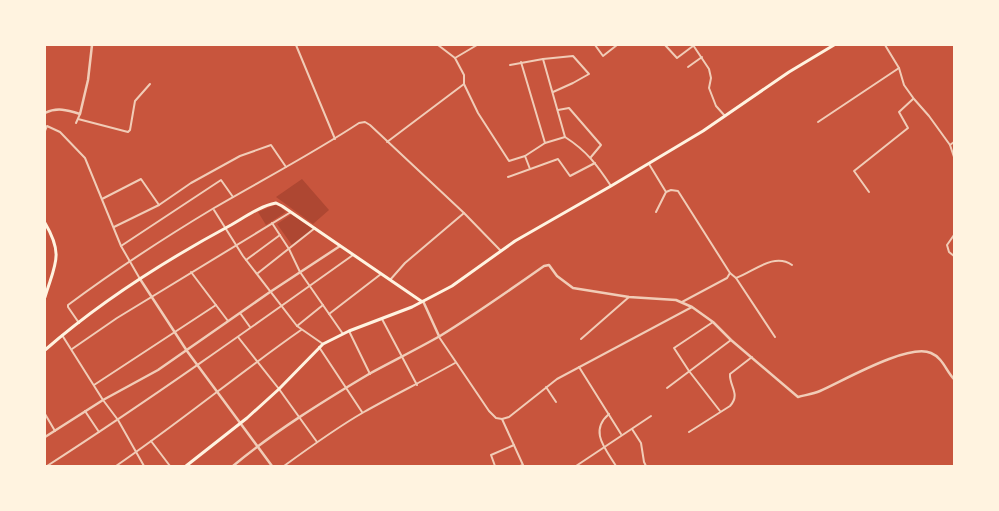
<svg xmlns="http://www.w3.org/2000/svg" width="999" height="511" font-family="Barlow,sans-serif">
<rect width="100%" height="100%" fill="#c8553d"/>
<g fill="#ae4732">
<path d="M 302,179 L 329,210 L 313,224 L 276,197 Z"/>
<path d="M 275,205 L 279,206 L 286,212 L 266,225 L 258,212 Z"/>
<path d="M 292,214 L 313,229 L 292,245 L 277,224 Z"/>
</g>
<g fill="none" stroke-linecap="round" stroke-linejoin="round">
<g stroke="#f1ccb7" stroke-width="2">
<path d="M 296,45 L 335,139"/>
<path d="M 438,45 L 455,58 L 464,75 L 464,84 L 478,113 L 509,161 L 525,156 L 545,143 L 565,137"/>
<path d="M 595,45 L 603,56 L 617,45"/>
<path d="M 665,45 L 677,58 L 693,46"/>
<path d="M 693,45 L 709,69 L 711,78 L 709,88 L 716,106 L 725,116"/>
<path d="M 885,45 L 899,68 L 904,85 L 914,99 L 929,116 L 950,145 L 954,157"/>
<path d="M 455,58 L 477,45"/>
<path d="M 543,59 L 565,137 C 587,151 597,165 611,186"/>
<path d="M 521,62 L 545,143"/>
<path d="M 510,65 L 543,59 L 573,56 L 589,74 L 573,83 L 553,92"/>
<path d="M 688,67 L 702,57"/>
<path d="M 558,110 L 569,108 L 601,145 L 591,157"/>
<path d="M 78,119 L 128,132 L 130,130 L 135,101 L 150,84"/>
<path d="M 818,122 L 899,68"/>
<path d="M 76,123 L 80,114"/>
<path d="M 45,131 L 47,126 L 60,132 L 85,158 L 121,246 L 140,279"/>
<path d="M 387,142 L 464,84"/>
<path d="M 950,145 L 954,142"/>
<path d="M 525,156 L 530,169"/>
<path d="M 649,164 L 666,192 L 656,212"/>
<path d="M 508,177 L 558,159 L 570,176 L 595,163"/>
<path d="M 666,192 L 671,190 L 678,191 L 730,273 L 736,278 L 775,337"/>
<path d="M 869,192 L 854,171 L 908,128 L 899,112 L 913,99"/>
<path d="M 102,199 L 141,179 L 159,205"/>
<path d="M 214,210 L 243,256 L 297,326 L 323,344"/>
<path d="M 272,223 L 289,249 L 300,272 L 343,334"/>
<path d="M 114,227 L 159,205 L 191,183 L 240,156 L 271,145 L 286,167"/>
<path d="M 954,235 L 947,245 L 949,252 L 954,256"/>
<path d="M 121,246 L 221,180 L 233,197"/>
<path d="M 246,260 L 280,235"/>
<path d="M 191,272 L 228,321"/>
<path d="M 258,273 L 315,228"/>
<path d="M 736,278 C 753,272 774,252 792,265"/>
<path d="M 390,280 L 405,263 L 464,213"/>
<path d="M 682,302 L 727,278 L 730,273"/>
<path d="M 240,313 L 250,327"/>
<path d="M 329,314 L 381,274"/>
<path d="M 382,319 L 417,385"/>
<path d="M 713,322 L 674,348 L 689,371 L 720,411"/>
<path d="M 79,323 L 68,307 L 68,305 C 115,270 164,238 214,208 C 262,180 312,154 359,123 L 365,122 L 370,125 L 464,213 L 500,250"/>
<path d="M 297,326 L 323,305"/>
<path d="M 349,331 L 370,374"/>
<path d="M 62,335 L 103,400 L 118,420 L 144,466"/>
<path d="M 238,337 L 279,389 L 317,442"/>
<path d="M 439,337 L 489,411 L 496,418 L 502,419 L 509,417 L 557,379 L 692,307"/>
<path d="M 581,339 L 629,297"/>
<path d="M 319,347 L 362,412"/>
<path d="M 72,349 L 117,318 L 291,212"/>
<path d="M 579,367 L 621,434"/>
<path d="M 94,385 L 216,305"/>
<path d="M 546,387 L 556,402"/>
<path d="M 667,388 L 731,340"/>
<path d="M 85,411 L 99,432"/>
<path d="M 45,414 L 55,431"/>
<path d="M 609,414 C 589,431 605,448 616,466"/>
<path d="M 502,419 L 523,465 L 520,466"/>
<path d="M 632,429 L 641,443 L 644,462 L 646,466"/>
<path d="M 689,432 L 730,406 C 741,394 729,386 730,374 L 752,357"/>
<path d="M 151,441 L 170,466"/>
<path d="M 47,466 C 151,399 252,327 353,255"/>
<path d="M 116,466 C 179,423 238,374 301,330"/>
<path d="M 284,466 C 310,447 336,428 364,412 C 394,395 425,380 455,363"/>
<path d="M 495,466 L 491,455 L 514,445"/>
<path d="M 576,466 L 651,416"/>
</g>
<g stroke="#f1ccb7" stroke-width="2.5">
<path d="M 45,113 C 57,107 67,110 80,114 L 88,80 L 92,45"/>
<path d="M 140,279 L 187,351 L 272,466"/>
<path d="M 423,301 L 439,336"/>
<path d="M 45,437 L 103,400 L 158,370 L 270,292 L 340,246"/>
<path d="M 233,466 C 275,431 322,402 369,374 C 393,361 417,349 440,336 C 476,314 510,290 544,266 L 549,265 L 557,276 L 573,288 L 629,297 L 676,300 L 692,307 L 713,322 L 731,340 L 798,397 C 805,395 813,394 820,391 C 843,381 908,343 931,353 C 943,358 946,371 954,379"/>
</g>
<g stroke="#fff3e0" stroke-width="3">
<path d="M 45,223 C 64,255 55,264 45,297"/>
<path d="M 45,350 C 101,301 166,260 231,225 C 245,217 260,206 276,203 L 282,206 L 421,301"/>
<path d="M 186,466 L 247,418 L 279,389 L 323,344 L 349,331 L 412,307 L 452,286 L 515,241 L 611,186 L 703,131 L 789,72 L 834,45"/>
</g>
</g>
<rect width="999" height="511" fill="none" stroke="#fff3e0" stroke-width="92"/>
</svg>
